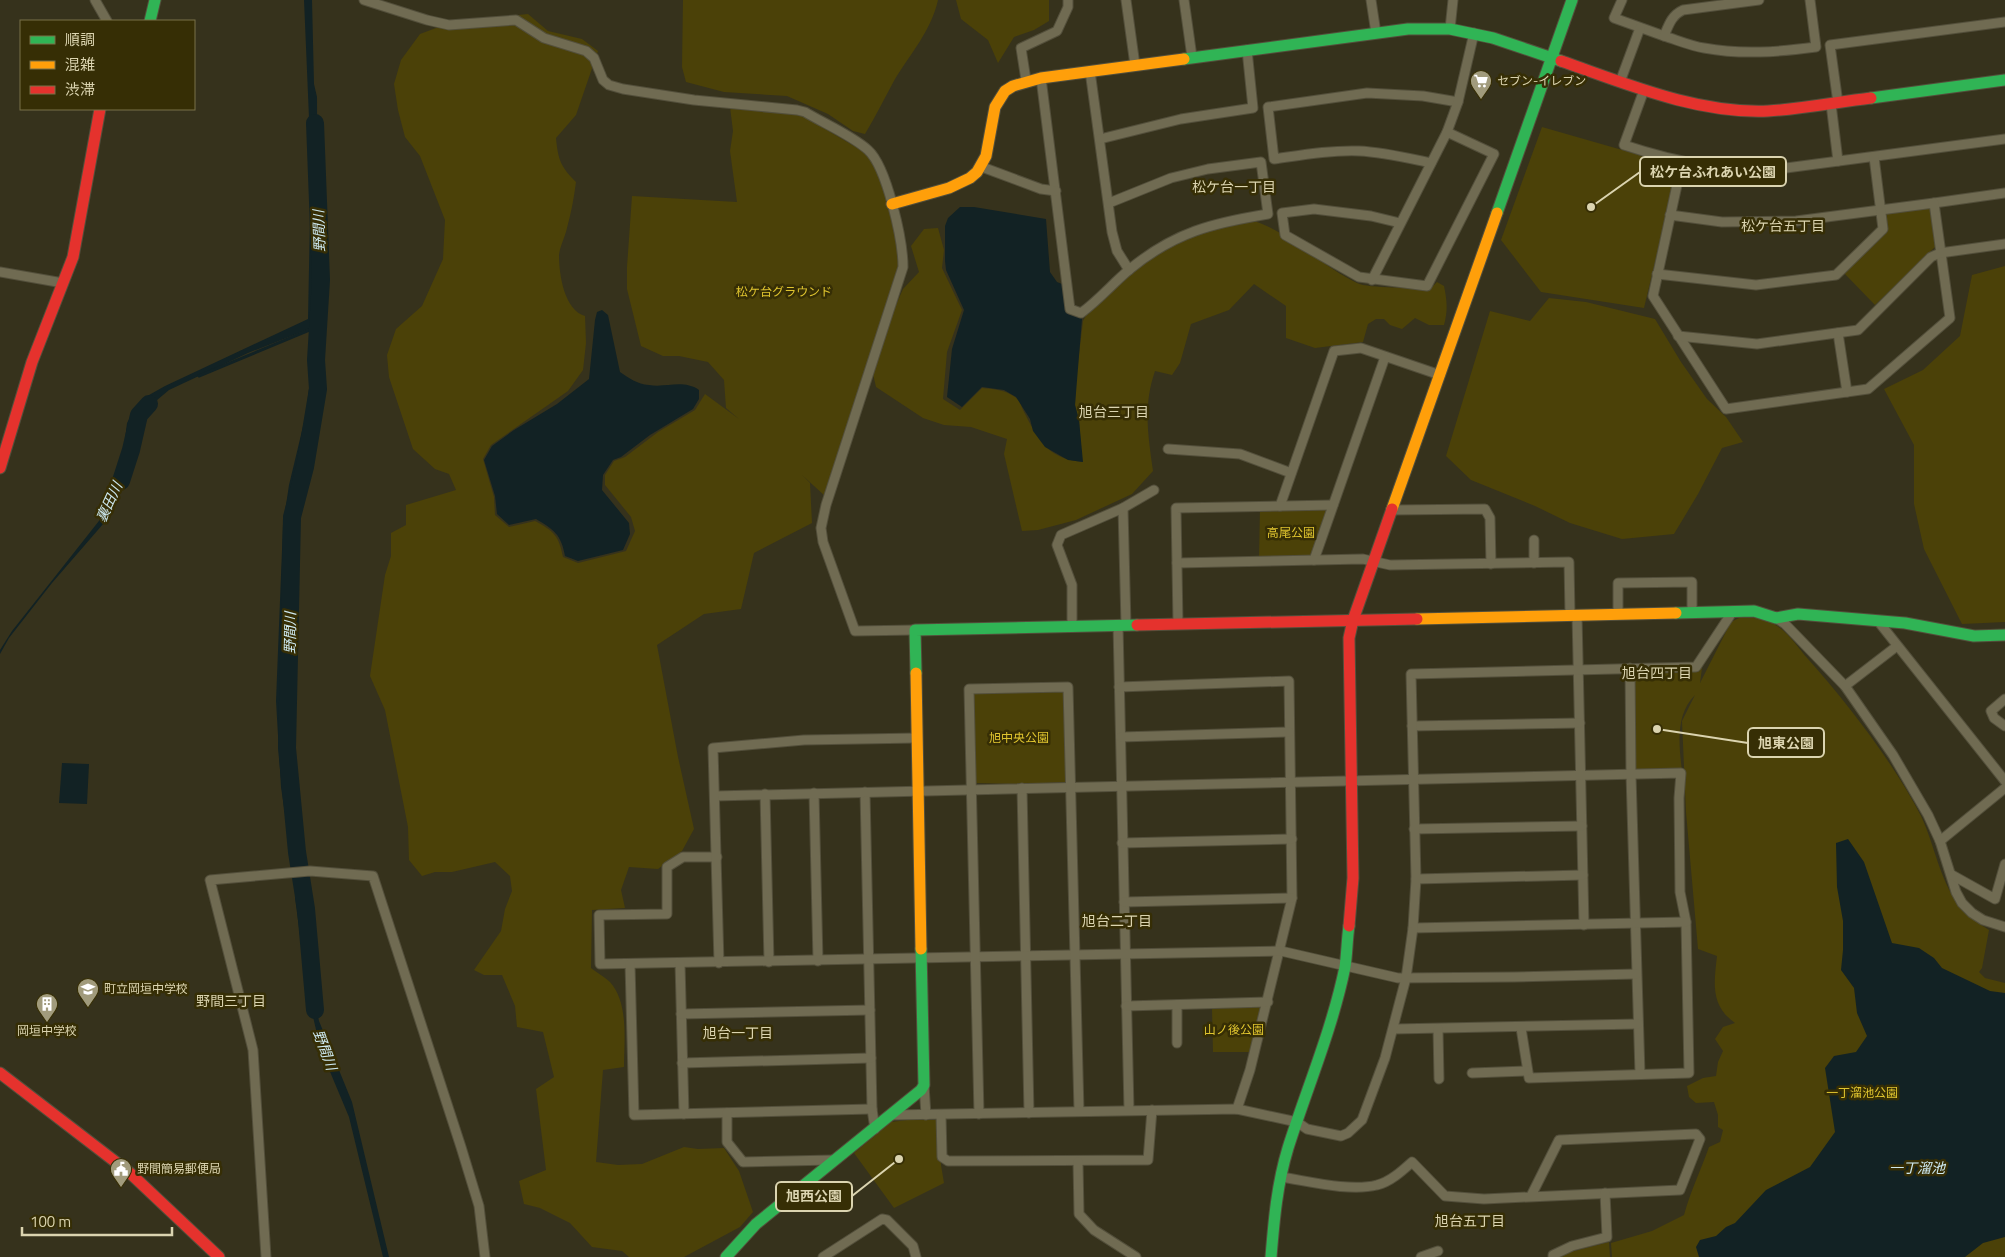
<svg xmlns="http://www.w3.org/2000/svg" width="2005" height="1257" font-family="'Titillium Web','Noto Sans JP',sans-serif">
<rect width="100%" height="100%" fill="#36321c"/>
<g fill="#4b4108">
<path d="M 683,0 L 938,0 C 931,31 911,53 895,79 C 885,97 876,116 865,134 L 853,131 L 828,114 L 787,96 L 724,92 L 686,82 L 682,67 Z"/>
<path d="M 956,0 L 1049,0 L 1049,21 L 1034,30 L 1014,37 L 998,63 L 988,40 L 961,19 Z"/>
<path d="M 528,14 L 548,31 L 582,39 L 598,51 L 576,115 L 556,138 C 558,160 561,167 576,182 C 574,198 571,213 567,228 C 565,237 560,246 559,255 C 559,274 564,310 585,316 L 586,343 L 583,370 L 568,391 L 491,445 L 483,459 L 494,497 L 495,515 L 509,527 L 535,521 C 554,531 559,536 563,557 L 578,563 L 626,551 L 635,531 L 631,517 L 605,485 L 605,475 L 614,461 L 625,457 L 658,432 L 695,410 L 705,394 L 739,419 L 726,408 L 724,380 L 708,362 L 679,356 L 663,356 L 641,346 L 627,289 L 627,267 L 632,196 L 737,202 L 730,151 L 733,131 L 730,107 L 785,110 L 803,116 L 866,153 L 876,169 L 885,192 L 891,217 L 899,257 L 897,275 L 825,496 L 802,475 L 810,483 L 812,523 L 754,553 L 741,609 L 704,614 L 657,645 L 678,757 L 694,829 L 682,851 L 658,869 L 629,867 L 621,890 L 625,908 L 592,910 L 591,968 C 597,973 605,977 610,982 C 629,1003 624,1041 624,1067 L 603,1070 L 596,1162 L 618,1165 L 642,1164 L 684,1147 L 698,1149 L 724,1148 L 739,1171 L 753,1212 L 740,1227 L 684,1257 L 629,1257 L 622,1251 L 592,1247 L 570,1223 L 540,1208 L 524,1204 L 519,1181 L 546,1170 L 536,1089 L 554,1077 L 543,1032 L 517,1027 L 515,1006 L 502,975 L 484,975 L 474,970 L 501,931 L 505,909 L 512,891 L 510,876 L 495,862 L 452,872 L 435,872 L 422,876 L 409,860 L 408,827 L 385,710 L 370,676 L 385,575 L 391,556 L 391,533 L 406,525 L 406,505 L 456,490 L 449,474 L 435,469 L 413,449 L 389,377 L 387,355 L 396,329 L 422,306 L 443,259 L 445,220 L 420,156 L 405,137 L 398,110 L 394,84 L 401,60 L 420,34 L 452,22 Z"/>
<path d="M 1542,127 L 1678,166 L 1644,308 L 1541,292 L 1501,240 Z"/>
<path d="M 1931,206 L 1936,246 L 1875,305 L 1844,273 L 1887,230 L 1885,213 Z"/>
<path d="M 1251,220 C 1289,231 1321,266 1357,283 C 1369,289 1415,287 1431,288 L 1437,282 L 1444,286 C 1447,300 1448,311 1444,325 L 1429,325 L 1415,318 L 1402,329 L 1390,325 L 1384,319 L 1376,319 L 1368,324 L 1363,342 L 1315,348 L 1286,338 L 1286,306 L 1254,284 L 1229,310 L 1191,324 L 1180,363 L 1172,375 L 1155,371 C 1143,406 1148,435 1153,471 L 1132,494 L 1076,520 L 1038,530 L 1022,531 L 1004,454 L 1007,439 L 971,427 L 944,425 L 923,418 L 876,387 L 873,374 L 892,314 L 903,289 L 919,272 L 911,246 L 924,229 L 938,228 L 944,250 L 942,268 L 962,310 L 947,352 L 943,399 L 960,410 L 982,388 C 994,389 1005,390 1015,397 C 1020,400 1021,405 1023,410 C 1038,439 1046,458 1082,462 L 1079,420 L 1075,405 L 1076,379 L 1083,321 L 1089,310 L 1112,288 L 1159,252 L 1198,233 Z"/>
<path d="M 2005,266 L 2005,622 L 1962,624 L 1924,549 L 1914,504 L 1914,445 L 1884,389 L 1923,370 L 1960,336 L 1972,275 Z"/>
<path d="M 1549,298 L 1586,302 L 1655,319 L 1681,362 L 1707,399 L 1726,417 L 1743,442 L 1722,448 L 1698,494 L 1674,534 L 1622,539 L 1570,523 L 1535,506 L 1471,480 L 1446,456 L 1490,311 L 1530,321 Z"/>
<path d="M 1331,506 L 1313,557 L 1259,559 L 1260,508 Z"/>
<path d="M 1741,617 C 1756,618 1768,618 1780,628 C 1791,636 1799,649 1808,659 C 1848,704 1893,762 1921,816 C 1937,850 1941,892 1970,917 C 1976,922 1983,926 1989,930 L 1982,968 L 1979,972 L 1985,978 L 2005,983 L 2005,1257 L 1612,1257 L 1611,1243 L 1652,1231 L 1684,1215 C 1690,1192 1701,1170 1709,1147 L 1720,1142 L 1723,1130 L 1718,1127 L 1718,1115 L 1714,1102 L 1696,1103 L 1689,1097 L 1687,1086 L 1703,1078 L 1716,1076 L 1718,1062 L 1723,1051 L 1715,1039 L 1723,1027 L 1735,1023 C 1710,1005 1714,983 1717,956 L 1698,949 L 1686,812 L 1682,721 L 1695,695 C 1675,715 1679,745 1682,771 L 1634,772 L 1633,670 L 1702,668 L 1700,683 L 1731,622 Z"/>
<path d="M 1065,691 L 1065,782 L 1022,784 L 976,783 L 973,698 L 974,693 Z"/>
<path d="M 1263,1005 L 1251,1052 L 1213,1052 L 1212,1008 Z"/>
<path d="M 907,1120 L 940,1120 L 941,1165 L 944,1183 L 894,1208 L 854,1153 L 891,1122 Z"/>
<path d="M 1609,1242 L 1610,1257 L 1555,1257 L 1555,1256 Z"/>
</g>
<g fill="#122224">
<path d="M 304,0 L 312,0 L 314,84 L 317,97 L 318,324 L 316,389 L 290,518 L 282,669 L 283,735 L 288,797 L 299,862 L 309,971 L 319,1021 L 352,1102 L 389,1257 L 383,1257 L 349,1117 L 323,1055 L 317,1034 L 308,995 L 295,898 L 295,883 L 281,787 L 276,701 L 283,525 L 289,485 L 306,414 L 309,388 L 309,329 L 248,353 L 169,390 L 150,406 L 135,426 L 126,475 L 110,516 L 52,583 L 9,638 L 0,654 L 0,650 L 12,631 L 106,512 L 120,480 L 127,423 L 137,405 L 149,395 L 165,386 L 308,319 L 311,165 Z"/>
<path d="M 960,207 L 974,207 L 1046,219 L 1050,272 L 1057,282 L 1062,284 L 1066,294 L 1082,319 L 1075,405 L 1079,420 L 1083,462 L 1068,460 L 1045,447 L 1033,431 L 1030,419 L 1016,397 L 1004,390 L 982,387 L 962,407 L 947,397 L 952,349 L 964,310 L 946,270 L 945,261 L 945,226 L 948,218 Z"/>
<path d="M 602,310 L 608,315 L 620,372 C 629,378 637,384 649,385 C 666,388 683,379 699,390 L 699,399 L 693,409 L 650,435 L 621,457 L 613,460 L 603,475 L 602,490 L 629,523 L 630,534 L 623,550 L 578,561 L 565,556 C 561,534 554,530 536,519 L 509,525 L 497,514 L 495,496 L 484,460 L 492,446 L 514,430 L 557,404 L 589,379 L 595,320 L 597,312 Z"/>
<path d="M 62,763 L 89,764 L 87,804 L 59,803 Z"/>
<path d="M 1848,839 L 1864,862 L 1892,943 L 1919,948 L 1934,958 L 1942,968 L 1990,991 L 2005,993 L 2005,1237 L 1983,1243 L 1965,1257 L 1699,1257 L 1696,1247 L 1700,1240 L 1716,1236 L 1726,1227 L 1735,1223 L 1766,1190 L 1810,1167 L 1835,1132 L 1825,1068 L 1834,1056 L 1856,1052 L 1867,1036 L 1857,1013 L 1854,988 L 1841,970 L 1843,950 L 1843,921 L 1837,887 L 1836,843 Z"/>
</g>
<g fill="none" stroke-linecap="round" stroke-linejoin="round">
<path stroke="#122224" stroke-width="3" d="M 199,376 L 319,326"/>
<g stroke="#122224" stroke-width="18">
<path d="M 121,481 L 131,450 L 139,415 L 149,404"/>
<path d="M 315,1010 L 306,909 L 297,852 L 287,748 L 292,517 L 305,467 L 318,389 L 316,360 L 321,280 L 315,123"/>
</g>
<g stroke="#534f3b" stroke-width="11">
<g id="street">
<path d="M 95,0 L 107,21"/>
<path d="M 364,0 L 427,20 L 449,25 L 516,20 L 544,38 L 586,51 L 594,58 L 603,80 L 609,85 L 623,89 L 694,100 L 797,110 L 805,112 C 823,123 853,136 868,150 C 887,167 903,241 903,267 L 826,505 L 821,528 L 823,542 L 855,631 L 915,630"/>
<path d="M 1126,0 L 1135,65"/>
<path d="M 1184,0 L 1192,57"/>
<path d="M 1371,0 L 1376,33"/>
<path d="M 1622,0 L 1614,18 L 1664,36"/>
<path d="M 1759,0 L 1683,10 C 1672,15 1669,24 1664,36 C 1677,40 1691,46 1704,48 C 1742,55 1778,52 1816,47 L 1810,0"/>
<path d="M 1450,29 L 1453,0"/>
<path d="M 1090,71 L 1112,232 L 1117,251 L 1129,270"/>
<path d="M 1041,78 L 1070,309 L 1081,313 C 1099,300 1113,283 1130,269 C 1175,232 1213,223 1268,214 L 1261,162 L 1208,169 L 1171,178 L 1109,203"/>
<path d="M 1026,80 L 1021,48 L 1057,31 L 1068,7 L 1068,0"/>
<path d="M 1620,82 L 1640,28"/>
<path d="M 1644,90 L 1624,145 C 1681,164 1726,171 1786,168 L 2005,139"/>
<path d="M 1838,103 L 1830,45 L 2005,22"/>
<path d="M 1831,104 L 1838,161"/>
<path d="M 1100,139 L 1181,119 L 1253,108 L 1247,50"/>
<path d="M 1431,163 C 1407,158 1383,152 1359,151 C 1330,150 1302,155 1274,159 L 1268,107 L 1367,93 L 1423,96 L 1458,102"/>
<path d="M 982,167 L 1041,189 L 1056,191"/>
<path d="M 1934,203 L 2005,193"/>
<path d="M 1670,215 L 1722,222 L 1796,221 L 1934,203 L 1950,318 L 1868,389 L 1726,409 L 1653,296 L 1682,162"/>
<path d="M 1400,223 L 1371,216 L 1314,209 L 1282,213 L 1285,235 L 1359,277 L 1427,286 L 1494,154 L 1447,132"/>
<path d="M 0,272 L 63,283"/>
<path d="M 1657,274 L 1756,285 L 1836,275 L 1883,229 L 1874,157"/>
<path d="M 1372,280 L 1447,132 L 1458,102 L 1474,33"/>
<path d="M 1838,333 L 1847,392"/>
<path d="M 1678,336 L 1757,344 L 1858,330 L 1931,257 L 1940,253 L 2005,244"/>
<path d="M 1168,449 L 1240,454 L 1291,473"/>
<path d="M 1280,506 L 1334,351 L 1361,348 L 1440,375"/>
<path d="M 1123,508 L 1126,625"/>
<path d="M 1393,510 L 1485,509 L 1490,518 L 1491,564"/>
<path d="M 1534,540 L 1534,563"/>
<path d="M 1314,560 L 1385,357"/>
<path d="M 1177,563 L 1363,559 L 1390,565 L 1569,562 L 1570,615"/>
<path d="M 1618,614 L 1618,583 L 1692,582 L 1692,613"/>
<path d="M 1577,615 L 1584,925"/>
<path d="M 1776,618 L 1785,624 L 1845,686 L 1893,755 L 1928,815 L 1940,841 L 1956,892 L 1962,903 L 1972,913 L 1983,920 L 2005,927"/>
<path d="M 1878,621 L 2005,781"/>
<path d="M 1178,624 L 1176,508 L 1333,505"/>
<path d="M 1118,625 L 1129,1110"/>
<path d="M 1072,627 L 1072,585 L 1057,545 L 1061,535 L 1123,508 L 1154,490"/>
<path d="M 1630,668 L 1631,775 L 1640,1074"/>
<path d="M 1845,686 L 1897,646"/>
<path d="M 1119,687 L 1289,681 L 1292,898 L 1250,1070 L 1237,1109"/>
<path d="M 2005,699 L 1991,711 L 1994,718 L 2005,726"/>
<path d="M 1412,726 L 1580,723"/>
<path d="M 1121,737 L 1289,732"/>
<path d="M 1022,788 L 1029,1113"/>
<path d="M 865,792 L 872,1109 L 875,1129"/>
<path d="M 814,793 L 818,961"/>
<path d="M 765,794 L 769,962"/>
<path d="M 715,796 L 1681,773 L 1679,798 L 1680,892 L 1686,922 L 1689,1073 L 1529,1078 L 1521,1028"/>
<path d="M 1414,829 L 1582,826"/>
<path d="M 1940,841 L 2005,788"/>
<path d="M 1122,843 L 1292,839"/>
<path d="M 717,857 L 683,857 L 667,867 L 667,914 L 599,915 L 600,964 L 1281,951 L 1398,978 L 1514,977 L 1636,974"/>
<path d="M 1952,875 L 1995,899 L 2005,864"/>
<path d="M 1416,879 L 1583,875"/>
<path d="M 1124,902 L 1292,898"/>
<path d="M 1413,928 L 1686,922"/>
<path d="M 680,963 L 684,1114"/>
<path d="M 719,963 L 713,748 L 804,740 L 917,738"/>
<path d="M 630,964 L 634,1115 L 872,1109"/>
<path d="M 1177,1005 L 1177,1043"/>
<path d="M 1126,1006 L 1268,1002"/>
<path d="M 681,1014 L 870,1010"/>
<path d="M 1394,1029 L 1638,1024"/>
<path d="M 1438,1029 L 1439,1079"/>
<path d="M 682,1063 L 871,1058"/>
<path d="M 1472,1073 L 1527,1071"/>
<path d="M 924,1085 L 926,1115"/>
<path d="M 727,1113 L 727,1142 L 743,1162 L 833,1160"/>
<path d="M 979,1114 L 969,689 L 1068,687 L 1079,1111"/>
<path d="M 891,1115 L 1237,1109 L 1297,1122 L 1307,1129 L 1341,1136 L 1348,1133 L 1362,1120 L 1385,1058 L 1406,978 L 1413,928 L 1416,879 L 1411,674 L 1696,667 L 1733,611"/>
<path d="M 941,1115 L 942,1157 L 948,1161 L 1148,1160 L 1152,1110"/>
<path d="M 1078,1162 L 1079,1214 L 1094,1230 L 1136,1257"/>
<path d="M 1281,1177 C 1308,1181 1350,1192 1377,1185 C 1390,1182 1402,1171 1412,1162 L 1445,1196 L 1484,1199 L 1680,1190 L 1700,1139 L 1696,1134 L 1559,1140 L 1531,1196"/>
<path d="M 266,1257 L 253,1050 L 210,880 L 310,871 L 373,876 L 461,1147 L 479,1206 L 485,1257"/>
<path d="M 823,1257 L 882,1219 L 887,1220 L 913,1246 L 916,1257"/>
<path d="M 1421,1257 L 1438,1251"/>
<path d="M 1553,1257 L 1553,1255 L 1572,1246 L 1607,1237 L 1605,1193"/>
</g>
</g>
<g stroke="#534f3b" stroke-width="13">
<g id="fast">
<path d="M 150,21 L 155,0"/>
<path d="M 1184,59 L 1408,29 L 1450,29 L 1493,38 L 1561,61"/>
<path d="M 1871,98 L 2005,80"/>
<path d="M 1497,213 L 1572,0"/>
<path d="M 1676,613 L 1754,611 L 1776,618 L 1798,614 L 1905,623 L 1974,636 L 2005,635"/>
<path d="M 916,673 L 915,630 L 1137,625"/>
<path d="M 726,1257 L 756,1224 L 921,1090 L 924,1085 L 921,949"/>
<path d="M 1271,1257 C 1274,1220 1277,1184 1288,1148 C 1307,1088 1332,1030 1345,967 C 1347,954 1347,939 1349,926"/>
</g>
</g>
<g stroke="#534f3b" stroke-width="13">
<g id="slow">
<path d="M 892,204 L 949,188 L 970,178 L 977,172 L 986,156 L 995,107 L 1005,91 L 1013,86 L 1041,78 L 1184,59"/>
<path d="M 1392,509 L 1497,213"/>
<path d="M 1417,619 L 1676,613"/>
<path d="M 916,673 L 921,949"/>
</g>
</g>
<g stroke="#534f3b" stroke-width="13">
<g id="jam">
<path d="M 1561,61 C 1627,84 1697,114 1768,111 C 1802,109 1837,102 1871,98"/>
<path d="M 0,468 L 32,362 L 73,257 L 100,109"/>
<path d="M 1137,625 L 1417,619"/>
<path d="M 1349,926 L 1353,878 L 1349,638 L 1353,620 L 1392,509"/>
<path d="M 0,1073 L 130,1173 L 219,1257"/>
</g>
</g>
<use href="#street" stroke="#706b52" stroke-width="9"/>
<use href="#fast" stroke="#30b455" stroke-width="11"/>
<use href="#slow" stroke="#ff9f0a" stroke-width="11"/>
<use href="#jam" stroke="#e5322d" stroke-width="11"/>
</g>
<defs>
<g id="supermarket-pin" transform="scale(1.125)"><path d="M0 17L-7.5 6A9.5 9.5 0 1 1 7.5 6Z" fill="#a19b7c" stroke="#362e05"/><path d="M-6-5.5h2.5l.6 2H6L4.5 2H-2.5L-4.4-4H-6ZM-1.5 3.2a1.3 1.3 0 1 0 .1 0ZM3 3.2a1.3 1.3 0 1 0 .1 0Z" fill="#fff"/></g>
<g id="school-pin" transform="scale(1.125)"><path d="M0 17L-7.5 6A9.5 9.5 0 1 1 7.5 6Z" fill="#a19b7c" stroke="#362e05"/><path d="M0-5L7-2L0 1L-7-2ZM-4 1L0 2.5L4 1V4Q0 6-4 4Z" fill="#fff"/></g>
<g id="building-pin" transform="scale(1.125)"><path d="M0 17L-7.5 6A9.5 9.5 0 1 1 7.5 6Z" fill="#a19b7c" stroke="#362e05"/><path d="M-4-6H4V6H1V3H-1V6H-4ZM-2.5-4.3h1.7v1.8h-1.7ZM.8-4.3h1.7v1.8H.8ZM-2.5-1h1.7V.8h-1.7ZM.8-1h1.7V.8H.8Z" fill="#fff"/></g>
<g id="civic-pin" transform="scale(1.125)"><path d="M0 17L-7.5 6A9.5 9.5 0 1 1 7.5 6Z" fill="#a19b7c" stroke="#362e05"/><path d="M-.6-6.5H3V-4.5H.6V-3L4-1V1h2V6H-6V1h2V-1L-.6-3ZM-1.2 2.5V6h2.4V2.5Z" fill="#fff"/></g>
</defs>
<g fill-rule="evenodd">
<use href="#supermarket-pin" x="1481" y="81"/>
<use href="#school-pin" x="88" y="989"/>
<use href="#building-pin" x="47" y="1004"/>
<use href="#civic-pin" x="121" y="1169"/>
</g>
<g text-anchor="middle" stroke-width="5" stroke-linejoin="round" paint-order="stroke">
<g font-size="12" fill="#dbd4b0" stroke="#362e05" text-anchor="start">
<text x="1497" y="85">セブン-イレブン</text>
<text x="104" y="993">町立岡垣中学校</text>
<text x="47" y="1035" text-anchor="middle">岡垣中学校</text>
<text x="137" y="1173">野間簡易郵便局</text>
</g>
<g font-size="12" fill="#e0c52f" stroke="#362e05">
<text x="784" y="296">松ケ台グラウンド</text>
<text x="1291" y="537">高尾公園</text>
<text x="1019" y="742">旭中央公園</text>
<text x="1234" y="1034">山ノ後公園</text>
<text x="1862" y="1097">一丁溜池公園</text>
</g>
<g font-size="14" fill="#dbd4b0" stroke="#362e05">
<text x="1234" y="192">松ケ台一丁目</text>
<text x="1783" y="231">松ケ台五丁目</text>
<text x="1114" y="417">旭台三丁目</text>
<text x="1657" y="678">旭台四丁目</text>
<text x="1117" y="926">旭台二丁目</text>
<text x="231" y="1006">野間三丁目</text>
<text x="738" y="1038">旭台一丁目</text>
<text x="1470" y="1226">旭台五丁目</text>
</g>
<g font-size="14" font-style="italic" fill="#ceeaf2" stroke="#362e05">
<text transform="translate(319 231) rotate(-92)" y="5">野間川</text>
<text transform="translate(109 502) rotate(-65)" y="5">裏田川</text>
<text transform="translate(290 633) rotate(-89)" y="5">野間川</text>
<text transform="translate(325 1050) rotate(70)" y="5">野間川</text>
<text x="1917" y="1173">一丁溜池</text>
</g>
</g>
<path fill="none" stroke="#dbd4b0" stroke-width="2" d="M1591 207L1640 172M1657 729L1748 743M899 1159L852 1196"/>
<g fill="#dbd4b0" stroke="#362e05" stroke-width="2">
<circle cx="1591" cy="207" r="5"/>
<circle cx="1657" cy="729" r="5"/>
<circle cx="899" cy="1159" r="5"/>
</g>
<g fill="#362e05" stroke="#dbd4b0" stroke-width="2">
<rect x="1640" y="157" width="146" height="29" rx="5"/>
<rect x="1748" y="728" width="76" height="29" rx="5"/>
<rect x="776" y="1182" width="76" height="29" rx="5"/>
</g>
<g font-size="14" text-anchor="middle" font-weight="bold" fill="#dbd4b0">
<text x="1713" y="177">松ケ台ふれあい公園</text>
<text x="1786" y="748">旭東公園</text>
<text x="814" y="1201">旭西公園</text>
</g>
<rect x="20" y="20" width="175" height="90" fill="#362e05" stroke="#787049"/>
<rect x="30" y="36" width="25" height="8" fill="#30b455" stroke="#787049"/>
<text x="65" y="45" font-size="15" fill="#dbd4b0">順調</text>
<rect x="30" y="61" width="25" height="8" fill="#ff9f0a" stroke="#787049"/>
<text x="65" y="70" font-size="15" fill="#dbd4b0">混雑</text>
<rect x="30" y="86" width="25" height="8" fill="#e5322d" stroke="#787049"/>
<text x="65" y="95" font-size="15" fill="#dbd4b0">渋滞</text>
<path d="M22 1227v8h150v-8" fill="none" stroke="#dbd4b0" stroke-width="2.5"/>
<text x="30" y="1227" font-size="15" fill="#dbd4b0" stroke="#362e05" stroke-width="4" paint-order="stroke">100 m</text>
</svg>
